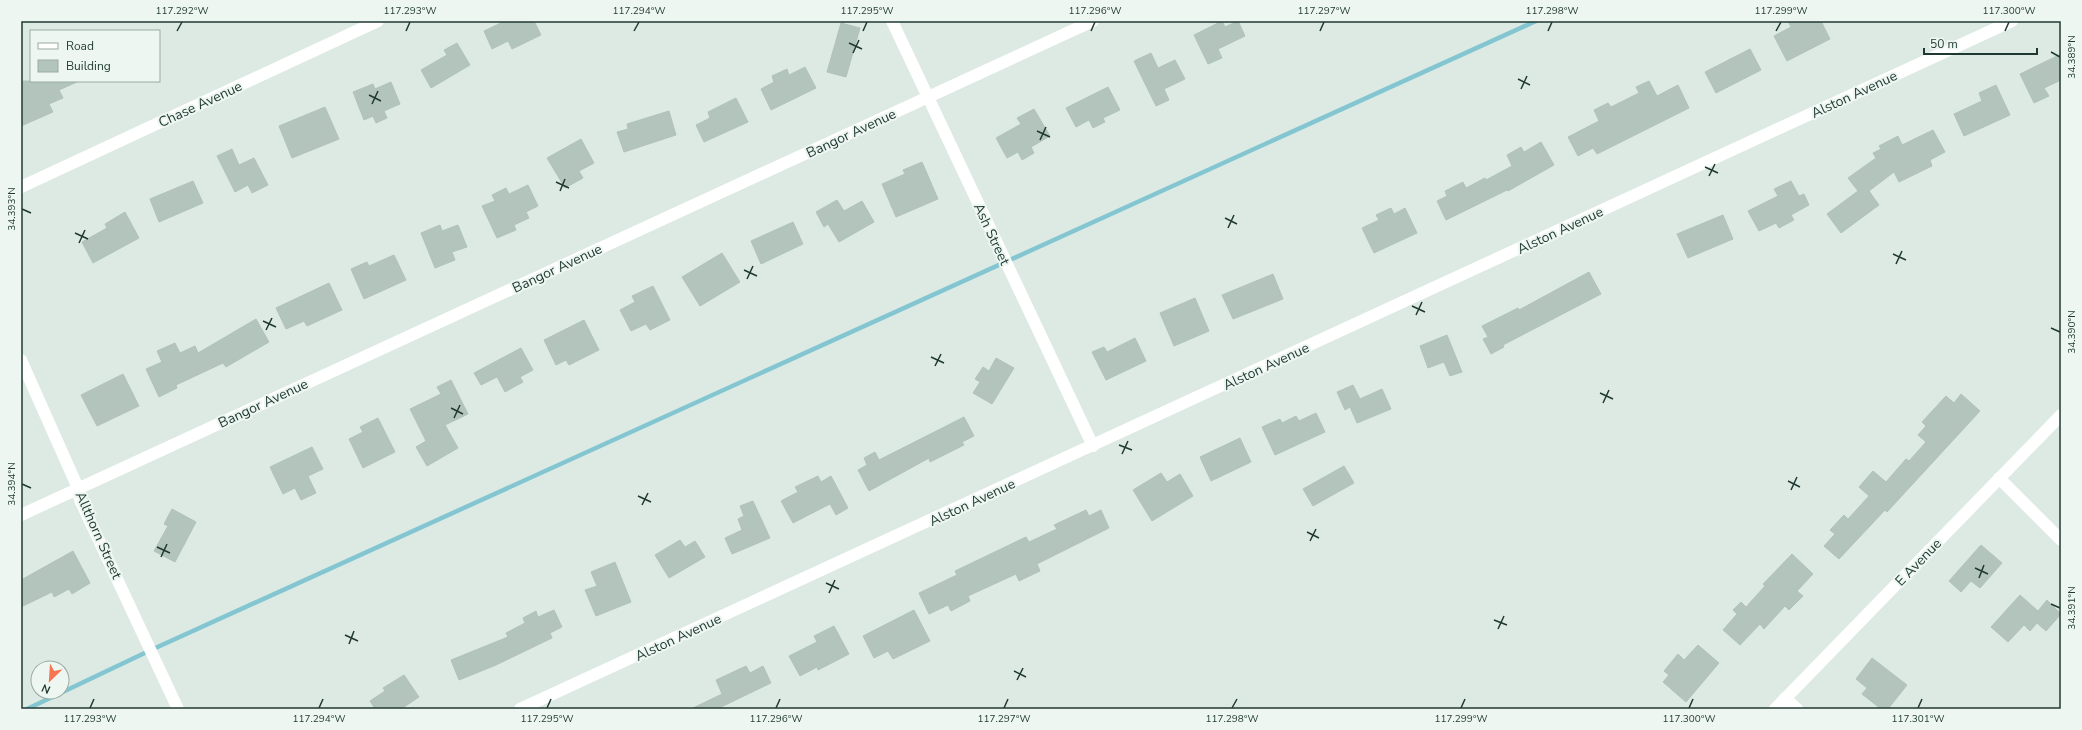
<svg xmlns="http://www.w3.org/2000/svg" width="2082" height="730" font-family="'Nunito Sans',sans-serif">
<rect width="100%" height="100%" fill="#ddeae4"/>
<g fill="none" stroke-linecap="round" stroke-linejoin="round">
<path stroke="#83c6d1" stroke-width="4.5" d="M 27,709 L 151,650 L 1536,21"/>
</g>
<g fill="#b3c4bd" stroke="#b0c3bb">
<path d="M 505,21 L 534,21 L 541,35 L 512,49 L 508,41 L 492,49 L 484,31 Z"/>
<path d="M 1222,21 L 1225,27 L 1238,21 L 1245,36 L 1218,49 L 1222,58 L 1208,64 L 1194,35 Z"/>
<path d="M 1788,21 L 1821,21 L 1830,39 L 1787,61 L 1774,36 L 1791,27 Z"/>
<path d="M 841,23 L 860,28 L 846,77 L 827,72 Z"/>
<path d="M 457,43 L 470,65 L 431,88 L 421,70 L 447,55 L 444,50 Z"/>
<path d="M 1750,49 L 1761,70 L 1716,93 L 1705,72 Z"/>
<path d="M 1151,53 L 1158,68 L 1175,60 L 1185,79 L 1164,89 L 1169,100 L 1156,106 L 1134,61 Z"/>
<path d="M 2061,54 L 2061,80 L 2044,88 L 2049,96 L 2034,103 L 2020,74 Z"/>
<path d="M 805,67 L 816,88 L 771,110 L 761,89 L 774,82 L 772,76 L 787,69 L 789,75 Z"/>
<path d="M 21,81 L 79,81 L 59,90 L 63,98 L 49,104 L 53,112 L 21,126 Z"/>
<path d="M 1649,81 L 1657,96 L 1678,85 L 1689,108 L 1597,154 L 1593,148 L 1578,156 L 1568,137 L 1599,121 L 1594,110 L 1608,103 L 1611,107 L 1639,93 L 1636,87 Z"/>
<path d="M 391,82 L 400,104 L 384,111 L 387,118 L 376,123 L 373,116 L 364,120 L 353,92 L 373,84 L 375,89 Z"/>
<path d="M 1996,85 L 2010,115 L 1964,136 L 1954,114 L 1982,101 L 1979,93 Z"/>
<path d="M 1108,87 L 1120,110 L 1103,118 L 1105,122 L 1093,128 L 1089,120 L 1076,127 L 1066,108 Z"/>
<path d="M 736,98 L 748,122 L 704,142 L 696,125 L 710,118 L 708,112 Z"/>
<path d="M 325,107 L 339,139 L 292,158 L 279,126 Z"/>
<path d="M 1034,109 L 1050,136 L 1031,147 L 1034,153 L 1022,160 L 1018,152 L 1007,158 L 996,138 L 1021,124 L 1017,118 Z"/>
<path d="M 669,111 L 676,135 L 624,152 L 617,132 L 628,129 L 627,124 Z"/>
<path d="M 1933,130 L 1945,152 L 1930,160 L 1932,166 L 1899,182 L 1894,172 L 1869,191 L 1879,205 L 1841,233 L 1827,214 L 1858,191 L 1848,178 L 1876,158 L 1873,153 L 1881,149 L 1879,146 L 1898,136 L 1902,145 Z"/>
<path d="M 581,139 L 594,163 L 579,171 L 583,178 L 565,188 L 547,158 Z"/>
<path d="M 1541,142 L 1554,165 L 1508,191 L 1507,190 L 1446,220 L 1437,201 L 1447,196 L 1445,191 L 1463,182 L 1466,188 L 1485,178 L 1486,180 L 1512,166 L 1507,155 L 1521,147 L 1524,152 Z"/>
<path d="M 232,149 L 239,165 L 254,158 L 268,185 L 252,193 L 248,185 L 235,192 L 217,156 Z"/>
<path d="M 922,162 L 938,199 L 896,217 L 882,184 L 905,174 L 903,170 Z"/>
<path d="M 193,181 L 203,203 L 159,222 L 150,199 Z"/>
<path d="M 1791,181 L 1799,196 L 1804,194 L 1809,205 L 1791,215 L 1794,220 L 1779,228 L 1776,223 L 1759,231 L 1748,211 L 1778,196 L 1774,189 Z"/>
<path d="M 528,185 L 538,206 L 526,212 L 529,218 L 514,225 L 516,230 L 497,238 L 482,206 L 495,201 L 492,195 L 506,188 L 509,194 Z"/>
<path d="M 837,200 L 844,211 L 862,201 L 874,222 L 839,242 L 828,224 L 824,227 L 816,212 Z"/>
<path d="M 1391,208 L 1394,214 L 1405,208 L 1417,233 L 1374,253 L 1362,228 L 1379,220 L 1376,215 Z"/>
<path d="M 125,212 L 139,238 L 93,263 L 82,242 L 107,228 L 105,224 Z"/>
<path d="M 1723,215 L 1733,239 L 1688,258 L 1677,234 Z"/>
<path d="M 793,222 L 803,244 L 761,264 L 751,241 Z"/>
<path d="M 440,225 L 442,231 L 458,225 L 467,247 L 452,252 L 455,260 L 435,268 L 421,233 Z"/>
<path d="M 722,253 L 740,282 L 700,306 L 682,277 Z"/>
<path d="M 394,255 L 406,280 L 364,299 L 351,269 L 367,262 L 369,266 Z"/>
<path d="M 1589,272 L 1601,294 L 1503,345 L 1504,347 L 1491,354 L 1483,339 L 1488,337 L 1482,326 L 1518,308 L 1519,310 Z"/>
<path d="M 1273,274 L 1283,299 L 1233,319 L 1222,295 Z"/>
<path d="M 329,283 L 342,310 L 307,326 L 304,321 L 286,329 L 276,308 Z"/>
<path d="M 653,286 L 670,320 L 650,330 L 646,324 L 631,331 L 620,310 L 635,302 L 632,296 Z"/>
<path d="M 1195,298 L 1209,331 L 1174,346 L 1160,313 Z"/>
<path d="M 256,319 L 269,342 L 226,367 L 223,363 L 176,385 L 177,388 L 159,397 L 146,369 L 162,362 L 157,351 L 175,343 L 180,353 L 195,346 L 198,353 Z"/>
<path d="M 584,320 L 599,350 L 569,365 L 566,360 L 556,365 L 544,340 Z"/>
<path d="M 1447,335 L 1462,372 L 1450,376 L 1444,362 L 1428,368 L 1420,346 Z"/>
<path d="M 1135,338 L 1146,361 L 1106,380 L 1092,352 L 1104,347 L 1107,352 Z"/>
<path d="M 521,348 L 533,370 L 520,377 L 523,382 L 505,392 L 497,377 L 481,385 L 474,373 Z"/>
<path d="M 996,358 L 1014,368 L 992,404 L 973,393 L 980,382 L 975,379 L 983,367 L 989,371 Z"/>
<path d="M 123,374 L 139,406 L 97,426 L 81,395 Z"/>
<path d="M 451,380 L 468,414 L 445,425 L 458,448 L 427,466 L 416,447 L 426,441 L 410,409 L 441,394 L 437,387 Z"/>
<path d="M 1353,385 L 1360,399 L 1382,389 L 1391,409 L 1357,423 L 1350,407 L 1345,410 L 1337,392 Z"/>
<path d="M 1961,394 L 1980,411 L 1887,512 L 1885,510 L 1839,559 L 1824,546 L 1835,534 L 1830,530 L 1844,515 L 1848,519 L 1869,496 L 1859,487 L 1873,471 L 1886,482 L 1906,459 L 1909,461 L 1926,442 L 1918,435 L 1926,426 L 1922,422 L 1946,396 L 1954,403 Z"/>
<path d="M 1316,413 L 1325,432 L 1275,455 L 1262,427 L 1280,419 L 1282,423 L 1296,416 L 1299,421 Z"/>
<path d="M 964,417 L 974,436 L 962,442 L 964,445 L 930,462 L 929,458 L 869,491 L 858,470 L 867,465 L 864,458 L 875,452 L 879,460 Z"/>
<path d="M 378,418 L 395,452 L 363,468 L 349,439 L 363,432 L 360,427 Z"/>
<path d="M 1240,438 L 1251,462 L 1211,481 L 1200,457 Z"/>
<path d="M 312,447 L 323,469 L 308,476 L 316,493 L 301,500 L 295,488 L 283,494 L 270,467 Z"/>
<path d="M 1344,466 L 1354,483 L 1313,506 L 1303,489 Z"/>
<path d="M 1161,473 L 1167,482 L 1180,474 L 1193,496 L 1152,521 L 1133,490 Z"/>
<path d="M 818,476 L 821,482 L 831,476 L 848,508 L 836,515 L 830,504 L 793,523 L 781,501 L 798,492 L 795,487 Z"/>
<path d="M 753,501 L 770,538 L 732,554 L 725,538 L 742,530 L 738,519 L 744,516 L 740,506 Z"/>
<path d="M 172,509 L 196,522 L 175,562 L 154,551 L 168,526 L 164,524 Z"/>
<path d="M 1086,510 L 1089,516 L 1101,510 L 1109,528 L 1037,564 L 1040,571 L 1019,581 L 1016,574 L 968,596 L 970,601 L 951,611 L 948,605 L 929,614 L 919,593 L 957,575 L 955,571 L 1026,537 L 1029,542 L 1057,529 L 1054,525 Z"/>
<path d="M 680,540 L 685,547 L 695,541 L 705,557 L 669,578 L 655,555 Z"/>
<path d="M 1981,545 L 2002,563 L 1980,588 L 1971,581 L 1961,592 L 1949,581 Z"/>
<path d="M 73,551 L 90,583 L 72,594 L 69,589 L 54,597 L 52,592 L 21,607 L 21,580 Z"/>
<path d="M 1792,554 L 1813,574 L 1797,591 L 1803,596 L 1789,610 L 1785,606 L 1764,629 L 1760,624 L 1740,645 L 1723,630 L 1737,614 L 1733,610 L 1741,602 L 1746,607 L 1765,586 L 1763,584 Z"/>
<path d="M 615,562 L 631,602 L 596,616 L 585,590 L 597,586 L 591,572 Z"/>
<path d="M 2020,595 L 2038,611 L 2047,600 L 2061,614 L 2046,631 L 2037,623 L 2030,631 L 2024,625 L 2008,642 L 1991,627 Z"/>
<path d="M 554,610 L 562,627 L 550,633 L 552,638 L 496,665 L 459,680 L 451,660 L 508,637 L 506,633 L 525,623 L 523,618 L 536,611 L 538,617 Z"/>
<path d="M 914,610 L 930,641 L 893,659 L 888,651 L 874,658 L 863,636 Z"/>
<path d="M 834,626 L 849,654 L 818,670 L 817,667 L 800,676 L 789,656 L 817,642 L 814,636 Z"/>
<path d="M 1698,645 L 1719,663 L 1686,702 L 1663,682 L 1669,675 L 1664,671 L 1678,654 L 1684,660 Z"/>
<path d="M 1872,658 L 1907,685 L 1888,709 L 1881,709 L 1862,694 L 1867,688 L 1856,679 Z"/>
<path d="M 746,666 L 750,673 L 763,666 L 771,683 L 717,709 L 691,709 L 722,694 L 716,680 Z"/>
<path d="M 404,675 L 419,697 L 401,709 L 375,709 L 370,701 L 385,691 L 383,688 Z"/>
</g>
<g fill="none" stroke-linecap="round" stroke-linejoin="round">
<g stroke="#fff" stroke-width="12">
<path d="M 892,21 L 1093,446"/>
<path d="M 21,187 L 378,21"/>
<path d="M 21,360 L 78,488 L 80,500 L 178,709"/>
<path d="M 1999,478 L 2061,540"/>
<path d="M 21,515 L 1093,21"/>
<path d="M 1785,698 L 1797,709"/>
<path d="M 520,709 L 2012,21"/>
</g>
<path stroke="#fff" stroke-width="12" d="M 1775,709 L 2061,415"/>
</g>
<path fill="none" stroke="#1f3932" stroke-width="1.5" d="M 177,31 L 182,22M 406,31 L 410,22M 634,31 L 639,22M 863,31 L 867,22M 1091,31 L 1095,22M 1320,31 L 1324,22M 1548,31 L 1552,22M 1776,31 L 1781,22M 2005,31 L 2009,22M 849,43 L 862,49M 2051,52 L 2060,57M 853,53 L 859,40M 1518,79 L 1530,85M 1521,89 L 1527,76M 369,95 L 381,101M 372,104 L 378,91M 1037,131 L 1050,137M 1040,140 L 1046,127M 1705,167 L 1718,173M 1709,176 L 1715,164M 556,182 L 569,188M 560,191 L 565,179M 22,209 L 31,213M 1225,218 L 1237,224M 1228,228 L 1234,215M 75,233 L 88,239M 79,243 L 85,230M 1893,254 L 1906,260M 1896,264 L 1902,251M 744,270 L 757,276M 747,279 L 753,266M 1412,306 L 1425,312M 1416,315 L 1422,302M 263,321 L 276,327M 2051,328 L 2060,332M 266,330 L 272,318M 931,357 L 944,363M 935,366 L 941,354M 1600,393 L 1613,399M 1603,403 L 1609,390M 451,408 L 463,414M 454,418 L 460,405M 1119,445 L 1132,450M 1122,454 L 1128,441M 1788,481 L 1800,487M 22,484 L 31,488M 1791,490 L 1797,477M 638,496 L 651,502M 642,505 L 648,493M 1307,532 L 1319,538M 1310,541 L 1316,529M 157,547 L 170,553M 161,557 L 167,544M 1975,568 L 1988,574M 1979,578 L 1984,565M 826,583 L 839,589M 829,593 L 835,580M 2051,604 L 2060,608M 1494,620 L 1507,625M 1498,629 L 1504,616M 345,635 L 358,641M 349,644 L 354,631M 1014,671 L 1026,677M 1017,680 L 1023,668M 90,708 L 94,699M 319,708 L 323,699M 547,708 L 551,699M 776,708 L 780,699M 1004,708 L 1008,699M 1232,708 L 1237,699M 1461,708 L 1465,699M 1689,708 L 1693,699M 1918,708 L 1922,699"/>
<g text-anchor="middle" stroke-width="4" stroke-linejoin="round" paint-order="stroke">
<g font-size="14" fill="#1f3932" stroke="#eef6f2">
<text transform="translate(1854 94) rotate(-25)" y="5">Alston Avenue</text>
<text transform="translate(200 104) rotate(-25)" y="5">Chase Avenue</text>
<text transform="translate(851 133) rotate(-25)" y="5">Bangor Avenue</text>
<text transform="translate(1560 230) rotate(-25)" y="5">Alston Avenue</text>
<text transform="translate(992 234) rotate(65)" y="5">Ash Street</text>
<text transform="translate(557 268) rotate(-25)" y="5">Bangor Avenue</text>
<text transform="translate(1266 366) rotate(-25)" y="5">Alston Avenue</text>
<text transform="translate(263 403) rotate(-25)" y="5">Bangor Avenue</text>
<text transform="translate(972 502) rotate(-25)" y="5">Alston Avenue</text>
<text transform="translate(99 535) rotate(66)" y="5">Allthorn Street</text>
<text transform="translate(1918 562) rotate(-46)" y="5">E Avenue</text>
<text transform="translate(678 637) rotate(-25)" y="5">Alston Avenue</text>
</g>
</g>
<rect width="2082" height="730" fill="none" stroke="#eef6f2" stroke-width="44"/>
<rect x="30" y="30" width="130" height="52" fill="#eef6f2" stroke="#9baaa5"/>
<rect x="38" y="43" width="20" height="6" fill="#ffffff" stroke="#9baaa5"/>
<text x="66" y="50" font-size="12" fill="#1f3932">Road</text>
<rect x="38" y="60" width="20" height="12" fill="#b3c4bd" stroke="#9baaa5"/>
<text x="66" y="70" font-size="12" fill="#1f3932">Building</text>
<g transform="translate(50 680) rotate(205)"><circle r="19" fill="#eef6f2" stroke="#9baaa5"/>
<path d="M0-3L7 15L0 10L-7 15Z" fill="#f57650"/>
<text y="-6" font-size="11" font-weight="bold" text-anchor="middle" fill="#1f3932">N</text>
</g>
<path d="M1924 48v6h113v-6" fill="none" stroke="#1f3932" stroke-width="2"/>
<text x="1930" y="48" font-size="12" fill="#1f3932" stroke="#eef6f2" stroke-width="3" paint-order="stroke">50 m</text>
<rect x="22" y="22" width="2038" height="686" fill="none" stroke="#1f3932" stroke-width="1.5"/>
<g font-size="10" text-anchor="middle" fill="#1f3932">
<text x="182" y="14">117.292°W</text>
<text x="410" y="14">117.293°W</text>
<text x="639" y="14">117.294°W</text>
<text x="867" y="14">117.295°W</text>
<text x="1095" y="14">117.296°W</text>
<text x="1324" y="14">117.297°W</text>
<text x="1552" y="14">117.298°W</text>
<text x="1781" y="14">117.299°W</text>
<text x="2009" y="14">117.300°W</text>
<text transform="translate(2071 57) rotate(-90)" y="4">34.389°N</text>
<text transform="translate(11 209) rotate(-90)" y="4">34.393°N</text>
<text transform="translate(2071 332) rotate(-90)" y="4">34.390°N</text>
<text transform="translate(11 484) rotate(-90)" y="4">34.394°N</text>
<text transform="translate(2071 608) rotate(-90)" y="4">34.391°N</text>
<text x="90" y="722">117.293°W</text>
<text x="319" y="722">117.294°W</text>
<text x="547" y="722">117.295°W</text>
<text x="776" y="722">117.296°W</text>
<text x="1004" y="722">117.297°W</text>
<text x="1232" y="722">117.298°W</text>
<text x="1461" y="722">117.299°W</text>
<text x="1689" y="722">117.300°W</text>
<text x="1918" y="722">117.301°W</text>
</g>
</svg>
